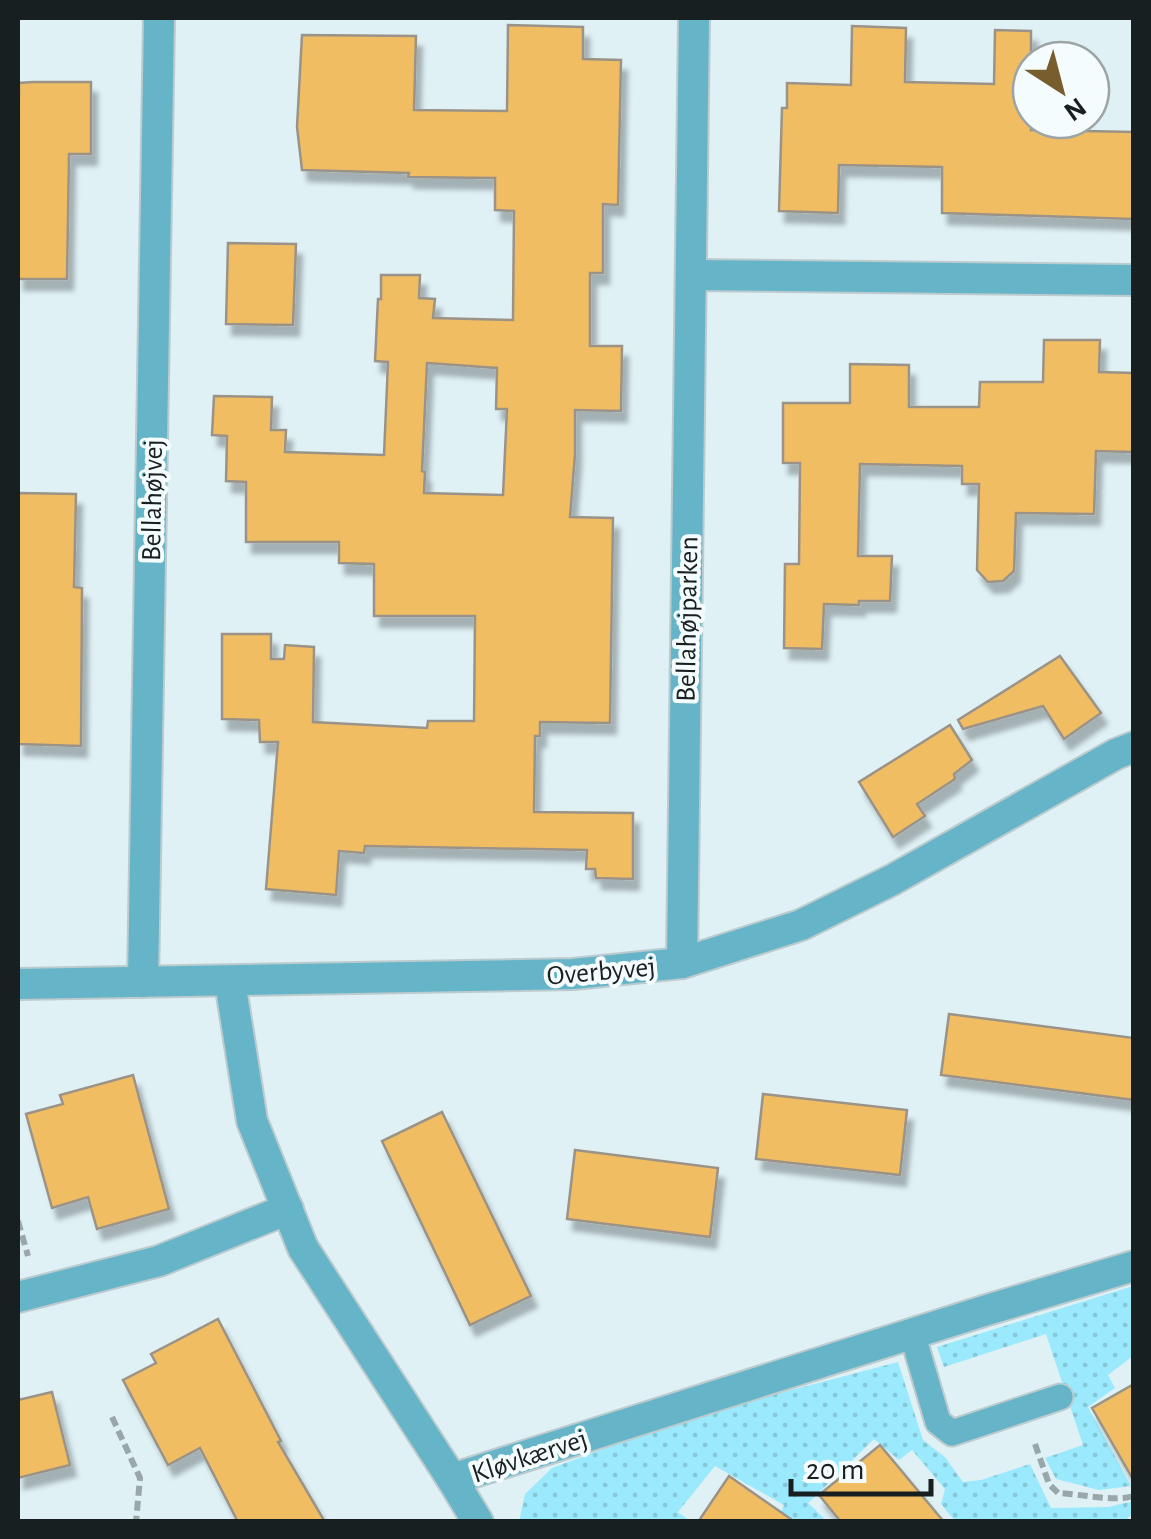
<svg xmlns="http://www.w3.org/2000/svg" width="1151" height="1539" font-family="'Alegreya Sans',sans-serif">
<defs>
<pattern id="grass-dots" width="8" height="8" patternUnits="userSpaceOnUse" patternTransform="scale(2.5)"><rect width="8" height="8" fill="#9be9fc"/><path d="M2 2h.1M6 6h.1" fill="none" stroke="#85c7d8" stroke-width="1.8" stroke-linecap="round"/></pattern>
<filter id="shadow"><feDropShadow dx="6" dy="11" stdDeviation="2.5" flood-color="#0004"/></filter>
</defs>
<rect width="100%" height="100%" fill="#dff1f5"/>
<g fill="url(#grass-dots)">
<path d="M 1133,1286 L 1133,1356 L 1108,1375 L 1115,1388 L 1088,1407 L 1131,1486 L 1099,1490 L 1056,1479 L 1045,1458 L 1083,1445 L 1046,1334 L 944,1367 L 937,1347 Z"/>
<path d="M 898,1362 L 923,1440 L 945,1457 L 963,1482 L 981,1480 L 1030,1464 L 1051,1508 L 1108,1507 L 1134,1501 L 1133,1513 L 1125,1521 L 955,1521 L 941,1504 L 945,1489 L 912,1450 L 899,1460 L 874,1439 L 808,1503 L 824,1518 L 820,1521 L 777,1521 L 784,1505 L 715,1466 L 678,1512 L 690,1521 L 519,1522 L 525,1494 L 552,1468 L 692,1416 Z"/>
</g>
<g fill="#f1bd63" stroke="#9b9387" stroke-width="2.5" fill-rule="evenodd" filter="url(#shadow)">
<path d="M 508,25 L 583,27 L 583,59 L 621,60 L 618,205 L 603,204 L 603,273 L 590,273 L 590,346 L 622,346 L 621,411 L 575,410 L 575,454 L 570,517 L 613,518 L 610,723 L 540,722 L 540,736 L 535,736 L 534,812 L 633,813 L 633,879 L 596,878 L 595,869 L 586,869 L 587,850 L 365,846 L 364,853 L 339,851 L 336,895 L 266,889 L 278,742 L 260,742 L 259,720 L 222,719 L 222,634 L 271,634 L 271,659 L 284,659 L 285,645 L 314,647 L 313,722 L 427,728 L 428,721 L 474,721 L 475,616 L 374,616 L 374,564 L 339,563 L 339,542 L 246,542 L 246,482 L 226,481 L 227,436 L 212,435 L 214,396 L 272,397 L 271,430 L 286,430 L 285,452 L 384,455 L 388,362 L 375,361 L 378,299 L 381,299 L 381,275 L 420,275 L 419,298 L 435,299 L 433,318 L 513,320 L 514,211 L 495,210 L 495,178 L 408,177 L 409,173 L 302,170 L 297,127 L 302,35 L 416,36 L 414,110 L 507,111 ZM 427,363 L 497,368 L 496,409 L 507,409 L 503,495 L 424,493 L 425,472 L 422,471 Z"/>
<path d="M 852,26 L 906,28 L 905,82 L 994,84 L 995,30 L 1031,31 L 1031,130 L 1134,132 L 1134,219 L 942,213 L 942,167 L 839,165 L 838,213 L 779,211 L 782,108 L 787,108 L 787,83 L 851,85 Z"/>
<path d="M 33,82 L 91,82 L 91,154 L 69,154 L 67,279 L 18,279 L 19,83 Z"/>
<path d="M 228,243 L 296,244 L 293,325 L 226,324 Z"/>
<path d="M 1044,340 L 1100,340 L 1099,372 L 1134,373 L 1134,452 L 1096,451 L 1094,514 L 1016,513 L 1014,571 L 1003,581 L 988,582 L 977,570 L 979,484 L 962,484 L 962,466 L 860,464 L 858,556 L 892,556 L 890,601 L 859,601 L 859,605 L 824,604 L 822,649 L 784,648 L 785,564 L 799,564 L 800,463 L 783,463 L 783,403 L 850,403 L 850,364 L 909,365 L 909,407 L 979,407 L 980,382 L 1043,382 Z"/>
<path d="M 18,493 L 76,494 L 74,587 L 82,588 L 81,746 L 18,744 Z"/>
<path d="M 1060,656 L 1101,713 L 1064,739 L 1043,706 L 963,729 L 958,720 Z"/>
<path d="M 950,725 L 972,760 L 954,774 L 955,779 L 917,804 L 925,816 L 893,837 L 859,782 Z"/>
<path d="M 949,1014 L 1134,1038 L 1134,1100 L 941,1075 Z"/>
<path d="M 133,1075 L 169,1209 L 97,1229 L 88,1197 L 52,1208 L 26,1114 L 63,1104 L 60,1095 Z"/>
<path d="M 763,1094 L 907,1110 L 900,1175 L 756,1159 Z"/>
<path d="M 442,1112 L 531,1296 L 470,1325 L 382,1141 Z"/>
<path d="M 575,1150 L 718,1168 L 710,1237 L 567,1219 Z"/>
<path d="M 218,1319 L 281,1441 L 278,1442 L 325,1522 L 238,1522 L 200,1448 L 168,1465 L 123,1380 L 156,1363 L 151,1354 Z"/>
<path d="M 1134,1384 L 1134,1481 L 1092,1408 Z"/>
<path d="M 52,1392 L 70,1465 L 18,1478 L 18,1400 Z"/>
<path d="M 880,1445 L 944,1522 L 841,1522 L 819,1495 Z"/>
<path d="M 729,1476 L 795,1522 L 698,1522 Z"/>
</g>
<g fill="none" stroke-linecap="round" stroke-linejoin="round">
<g stroke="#bbcbcf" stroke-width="29">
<path id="service" d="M 912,1333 L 938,1422 L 952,1433 L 1060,1397"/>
</g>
<g stroke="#bbcbcf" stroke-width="34">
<g id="minor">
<path d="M 691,275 L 1134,280"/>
<path d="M 682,963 L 694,18"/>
<path d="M 143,982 L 159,18"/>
<path d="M 230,982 L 252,1121 L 303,1248 L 452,1479 L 987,1310 L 1134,1266"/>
<path d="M 18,984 L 573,974 L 682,963 L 801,925 L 892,880 L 1116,754 L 1134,747"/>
<path d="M 18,1297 L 159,1261 L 288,1209"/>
<path d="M 452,1479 L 478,1522"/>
</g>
</g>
<g stroke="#99a7aa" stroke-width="6" stroke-dasharray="10 5" stroke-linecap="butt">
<path d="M 18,1221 L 28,1256"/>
<path d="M 112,1417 L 140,1478 L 136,1522"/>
<path d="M 1035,1444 L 1049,1484 L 1058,1493 C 1081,1494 1113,1502 1134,1496"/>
</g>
<use href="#service" stroke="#65b4c7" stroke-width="25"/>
<use href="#minor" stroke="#65b4c7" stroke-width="30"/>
</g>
<g text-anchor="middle" stroke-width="8" stroke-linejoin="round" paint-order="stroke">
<g font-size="28" fill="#181f20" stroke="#f5fcfe">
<text transform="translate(151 500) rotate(-89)" y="10">Bellahøjvej</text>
<text transform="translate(686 619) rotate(-89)" y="10">Bellahøjparken</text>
<text transform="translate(601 970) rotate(-5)" y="10">Overbyvej</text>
<text transform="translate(529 1455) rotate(-18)" y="10">Kløvkærvej</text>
</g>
</g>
<rect width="1151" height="1539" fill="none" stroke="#181f20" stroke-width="40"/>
<g transform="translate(1061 90) rotate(144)"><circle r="48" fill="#f5fcfe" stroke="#9da4a5" stroke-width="2.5"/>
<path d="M0-8L18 38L0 25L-18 38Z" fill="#785d2f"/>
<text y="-15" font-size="28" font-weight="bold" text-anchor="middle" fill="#181f20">N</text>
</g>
<path d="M791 1479v15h140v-15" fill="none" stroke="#181f20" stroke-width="5"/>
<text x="806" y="1479" font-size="30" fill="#181f20" stroke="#f5fcfe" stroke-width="8" paint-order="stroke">20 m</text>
</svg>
